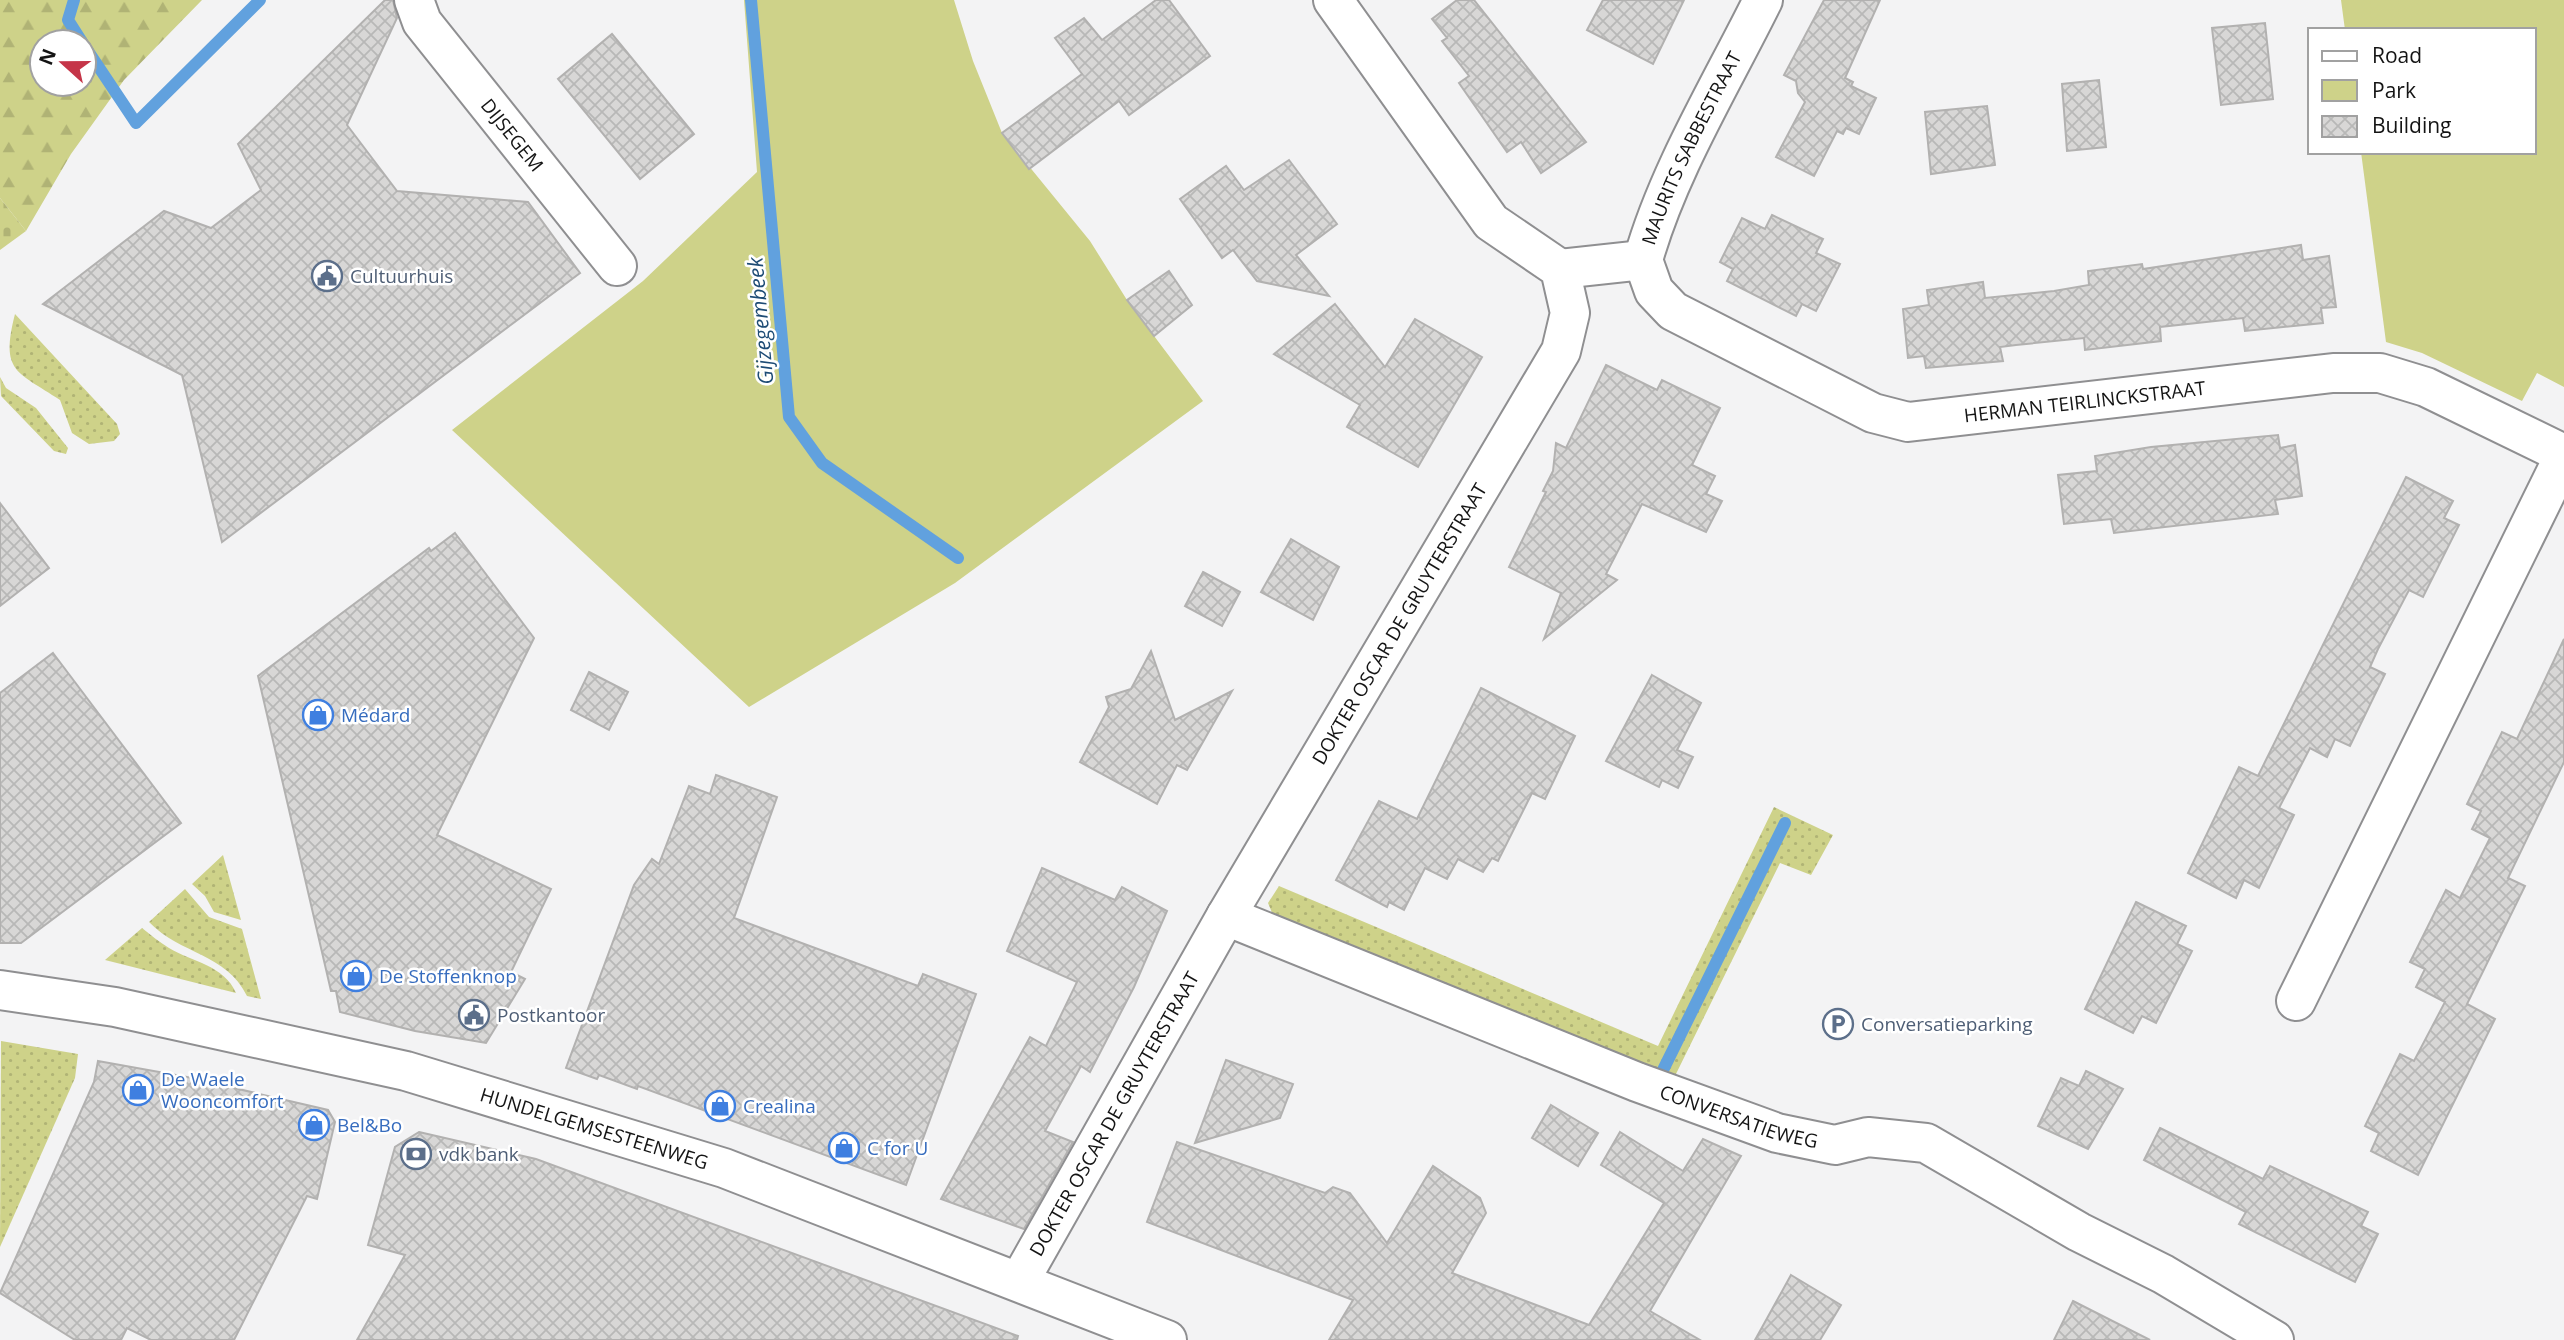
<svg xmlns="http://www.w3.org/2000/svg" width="2564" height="1340" font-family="'Open Sans',sans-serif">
<defs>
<pattern id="grass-dots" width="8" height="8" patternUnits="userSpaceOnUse" patternTransform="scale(1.75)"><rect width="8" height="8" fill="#ced289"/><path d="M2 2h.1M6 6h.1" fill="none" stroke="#b0b375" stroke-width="1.8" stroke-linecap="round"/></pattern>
<pattern id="forest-firs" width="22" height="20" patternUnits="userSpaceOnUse" patternTransform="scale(1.75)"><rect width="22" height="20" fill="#ced289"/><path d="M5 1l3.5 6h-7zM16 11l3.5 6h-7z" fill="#b0b375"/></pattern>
<pattern id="cemetery-stones" width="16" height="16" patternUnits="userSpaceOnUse" patternTransform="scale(1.75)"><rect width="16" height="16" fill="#ced289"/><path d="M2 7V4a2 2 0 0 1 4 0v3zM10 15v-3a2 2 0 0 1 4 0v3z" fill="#b0b375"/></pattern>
<pattern id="building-cross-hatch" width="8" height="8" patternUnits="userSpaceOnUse" patternTransform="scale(1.75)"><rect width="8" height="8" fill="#d8d7d6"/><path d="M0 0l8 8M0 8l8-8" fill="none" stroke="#b8b8b7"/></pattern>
</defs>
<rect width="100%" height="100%" fill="#f3f3f4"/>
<g fill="url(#grass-dots)">
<path d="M 15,314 L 117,424 L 120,434 L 114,441 L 89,444 L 72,433 L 60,400 C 17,371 0,373 15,314 Z"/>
<path d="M 0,377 L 6,388 L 36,408 L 68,448 L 66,454 L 54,451 L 1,396 Z"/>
<path d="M 1774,807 L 1833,835 L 1811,875 L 1780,863 L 1674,1078 L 1276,922 L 1268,903 L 1279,886 L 1658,1046 Z"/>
<path d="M 223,855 L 241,920 L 214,912 L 205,896 L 192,884 Z"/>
<path d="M 185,889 L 209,917 L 242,929 L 261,999 L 247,996 C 226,953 181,955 149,922 Z"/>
<path d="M 142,928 C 151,935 159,942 169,948 C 192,962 224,965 236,993 L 105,960 Z"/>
<path d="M 1,1041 L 78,1054 L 75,1078 L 0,1247 Z"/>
</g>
<path fill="url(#forest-firs)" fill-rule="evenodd" d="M 0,0 L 202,0 L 124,80 L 71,154 L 26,231 L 0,198 ZM 42,42 L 84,42 L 84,84 L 42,84 Z"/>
<path fill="url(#cemetery-stones)" d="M 0,198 L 26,231 L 0,250 Z"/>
<g fill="#ced289">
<path d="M 744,0 L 954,0 L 973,61 L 1002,133 L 1090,241 L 1127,300 L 1203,401 L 955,583 L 749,707 L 452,430 L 643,281 L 757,172 Z"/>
<path d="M 2341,0 L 2564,0 L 2564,387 L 2537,373 L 2522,401 L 2422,353 L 2386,342 L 2361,152 L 2534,152 L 2534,30 L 2345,30 Z"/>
</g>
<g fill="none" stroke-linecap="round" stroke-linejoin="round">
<g stroke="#61a1de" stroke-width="12">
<path d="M 74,0 L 68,20 L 82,42"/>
<path d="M 751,0 L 789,417 L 822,463 L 958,558"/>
<path d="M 84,45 L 136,123 L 260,0"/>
<path d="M 1663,1070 L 1785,823"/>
</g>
</g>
<g fill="url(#building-cross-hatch)" stroke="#b2b1b0" stroke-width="2">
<path d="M 385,0 L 393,0 L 397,18 L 347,125 L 397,191 L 528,202 L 580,273 L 222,542 L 182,375 L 43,304 L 164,211 L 211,228 L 261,190 L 238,144 Z"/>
<path d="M 1156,0 L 1169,0 L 1210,56 L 1129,115 L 1119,101 L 1029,169 L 1002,133 L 1082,74 L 1055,38 L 1084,18 L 1102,40 Z"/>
<path d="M 1457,0 L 1474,0 L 1586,142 L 1541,173 L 1521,142 L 1507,152 L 1459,83 L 1469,76 L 1442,41 L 1447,38 L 1432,19 Z"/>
<path d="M 1603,0 L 1684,0 L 1653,64 L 1587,30 Z"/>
<path d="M 1824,0 L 1880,0 L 1845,78 L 1853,82 L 1851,86 L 1876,98 L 1859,134 L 1846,128 L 1843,134 L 1837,131 L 1814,176 L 1776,157 L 1805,102 L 1798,93 L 1796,81 L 1784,75 Z"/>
<path d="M 2265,23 L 2273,99 L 2221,105 L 2212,28 Z"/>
<path d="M 612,34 L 694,134 L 640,179 L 558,79 Z"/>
<path d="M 2099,80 L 2106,147 L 2067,151 L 2062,84 Z"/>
<path d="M 1987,106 L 1995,165 L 1931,174 L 1925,112 Z"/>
<path d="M 1289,160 L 1337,224 L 1296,255 L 1329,296 L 1257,281 L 1233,250 L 1222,258 L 1180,199 L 1226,166 L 1244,190 Z"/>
<path d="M 1772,215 L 1823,239 L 1816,253 L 1840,264 L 1816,311 L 1802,304 L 1796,316 L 1727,281 L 1733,269 L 1720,262 L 1742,218 L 1765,229 Z"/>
<path d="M 2301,245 L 2303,260 L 2329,256 L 2336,307 L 2321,308 L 2323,323 L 2245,331 L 2243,318 L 2160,327 L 2161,341 L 2085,350 L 2084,338 L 2016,345 L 2000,347 L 2003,361 L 1926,368 L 1924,356 L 1908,358 L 1903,309 L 1929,305 L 1927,290 L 1983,282 L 1985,298 L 2054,291 L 2089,285 L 2088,271 L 2142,264 L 2143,269 Z"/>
<path d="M 1169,271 L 1192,305 L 1154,336 L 1127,300 Z"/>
<path d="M 1335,304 L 1385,367 L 1415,319 L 1482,357 L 1418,467 L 1347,427 L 1360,405 L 1274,354 Z"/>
<path d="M 1606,365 L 1657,390 L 1662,380 L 1720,408 L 1692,465 L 1715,476 L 1706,494 L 1722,501 L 1706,532 L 1642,504 L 1606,574 L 1617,580 L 1544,639 L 1561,593 L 1509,567 L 1546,492 L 1543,491 L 1553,471 L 1556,443 L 1566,448 Z"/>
<path d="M 2278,435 L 2280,448 L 2295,445 L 2302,496 L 2275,500 L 2278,514 L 2114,533 L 2111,519 L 2064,524 L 2058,475 L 2097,471 L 2095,456 L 2151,447 Z"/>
<path d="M 2406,477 L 2453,501 L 2444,518 L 2459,525 L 2423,597 L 2409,590 L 2378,649 L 2370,667 L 2385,674 L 2350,746 L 2335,739 L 2327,757 L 2310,748 L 2279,808 L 2294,815 L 2259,888 L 2244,880 L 2236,898 L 2188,873 L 2239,767 L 2258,776 Z"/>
<path d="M 0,503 L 49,568 L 0,606 Z"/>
<path d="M 455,533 L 534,638 L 437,835 L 551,889 L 511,972 L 525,979 L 486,1043 L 415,1031 L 340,1012 L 336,991 L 331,991 L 258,676 L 429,548 L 431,551 Z"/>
<path d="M 1291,539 L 1339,567 L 1313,620 L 1261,592 Z"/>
<path d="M 1203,572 L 1240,592 L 1222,626 L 1185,606 Z"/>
<path d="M 2564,639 L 2564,762 L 2508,878 L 2525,886 L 2467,1004 L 2495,1019 L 2418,1175 L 2371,1151 L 2379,1133 L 2365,1126 L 2400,1054 L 2414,1061 L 2445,1002 L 2416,987 L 2425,969 L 2410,962 L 2446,890 L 2460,898 L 2490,838 L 2472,829 L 2481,811 L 2467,804 L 2502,732 L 2517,739 Z"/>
<path d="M 1151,651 L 1175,720 L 1232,691 L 1187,770 L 1177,765 L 1157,804 L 1080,762 L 1109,707 L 1106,697 L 1131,689 Z"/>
<path d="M 53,653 L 181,823 L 21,943 L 0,943 L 0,693 Z"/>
<path d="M 589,672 L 628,692 L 609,730 L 571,710 Z"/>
<path d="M 1652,675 L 1701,703 L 1677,750 L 1693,757 L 1678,788 L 1662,780 L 1659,787 L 1606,761 Z"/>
<path d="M 1481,688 L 1575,736 L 1545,799 L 1532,793 L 1498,861 L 1492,858 L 1483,872 L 1458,859 L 1447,879 L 1425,868 L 1404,910 L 1389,902 L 1387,907 L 1336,880 L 1379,801 L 1417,819 Z"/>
<path d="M 716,775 L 777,797 L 734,918 L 918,986 L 923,974 L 976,994 L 906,1185 L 638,1086 L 637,1089 L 599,1075 L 597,1079 L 566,1068 L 634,885 L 652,859 L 659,864 L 689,786 L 710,794 Z"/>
<path d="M 1042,868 L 1115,900 L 1122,887 L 1167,911 L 1134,987 L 1090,1072 L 1081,1066 L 1045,1131 L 1073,1142 L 1024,1229 L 941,1199 L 1030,1037 L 1046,1046 L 1077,982 L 1007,951 Z"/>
<path d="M 2136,902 L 2186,926 L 2177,944 L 2192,951 L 2156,1023 L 2142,1016 L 2133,1033 L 2085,1009 Z"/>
<path d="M 1226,1060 L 1293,1084 L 1280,1118 L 1195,1143 Z"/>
<path d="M 98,1061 L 187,1077 L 328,1110 L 335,1122 L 317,1199 L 307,1196 L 234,1340 L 151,1340 L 127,1328 L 121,1340 L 75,1340 L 0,1293 L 94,1082 Z"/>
<path d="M 2086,1071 L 2123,1089 L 2088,1149 L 2038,1126 L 2061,1078 L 2079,1086 Z"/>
<path d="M 1551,1105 L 1598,1133 L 1578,1166 L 1532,1138 Z"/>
<path d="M 2160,1128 L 2263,1179 L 2270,1166 L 2368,1212 L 2361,1226 L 2378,1234 L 2355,1282 L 2239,1224 L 2246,1212 L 2144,1160 Z"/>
<path d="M 419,1132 L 536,1159 L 1018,1336 L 1017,1340 L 357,1340 L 405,1255 L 368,1245 L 395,1147 Z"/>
<path d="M 1620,1132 L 1683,1171 L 1703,1139 L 1741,1156 L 1650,1311 L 1700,1340 L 1329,1340 L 1353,1300 L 1147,1222 L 1177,1142 L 1325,1193 L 1333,1187 L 1350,1193 L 1387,1243 L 1433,1166 L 1480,1198 L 1486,1213 L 1452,1273 L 1589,1325 L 1664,1203 L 1601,1165 Z"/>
<path d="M 1791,1275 L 1841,1305 L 1820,1340 L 1755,1340 Z"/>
<path d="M 2073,1301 L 2150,1340 L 2054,1340 Z"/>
</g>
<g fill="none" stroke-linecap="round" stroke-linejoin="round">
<g stroke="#8f8f91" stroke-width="42">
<g id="minor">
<path id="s1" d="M 414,0 L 422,22 L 617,266"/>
<path id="s2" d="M 1643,260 L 1654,291 L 1673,311 L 1873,413 L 1908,422 L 2333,373 L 2380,373 L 2426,387 L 2564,454"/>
<path id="s3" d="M 1643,260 C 1668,171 1722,83 1763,0"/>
<path d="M 1560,269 L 1643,260"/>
<path id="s4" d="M 1226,916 L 1637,1082 L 1777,1133 L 1835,1145 L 1868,1137 L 1926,1143 L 2079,1232 L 2163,1274 L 2274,1340"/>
<path d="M 2296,1001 L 2564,456"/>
<path id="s5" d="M 1020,1280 L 1226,916 L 1561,351 L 1570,313 L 1560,269 L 1491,222 L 1333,0"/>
</g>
</g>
<g stroke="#8f8f91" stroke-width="42">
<g id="secondary">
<path id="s6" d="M 0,990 L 115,1007 L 406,1071 L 724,1168 L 1167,1340"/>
</g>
</g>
<use href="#minor" stroke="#fff" stroke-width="38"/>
<use href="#secondary" stroke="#fff" stroke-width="38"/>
</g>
<defs>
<g id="civic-ring" transform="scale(1.575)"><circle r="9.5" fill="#fff" stroke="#5c6f8a" stroke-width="1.5"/><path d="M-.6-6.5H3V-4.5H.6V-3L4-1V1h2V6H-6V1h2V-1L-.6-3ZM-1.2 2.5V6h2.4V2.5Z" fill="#5c6f8a"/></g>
<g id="shop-ring" transform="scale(1.575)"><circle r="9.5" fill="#fff" stroke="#3f7fe0" stroke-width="1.5"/><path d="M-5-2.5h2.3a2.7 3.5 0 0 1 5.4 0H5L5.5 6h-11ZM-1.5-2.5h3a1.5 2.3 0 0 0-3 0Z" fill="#3f7fe0"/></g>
<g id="parking-ring" transform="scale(1.575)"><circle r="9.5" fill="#fff" stroke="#5c6f8a" stroke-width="1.5"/><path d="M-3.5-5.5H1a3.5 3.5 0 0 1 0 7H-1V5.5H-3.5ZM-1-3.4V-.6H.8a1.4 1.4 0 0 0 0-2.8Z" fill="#5c6f8a"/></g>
<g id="bank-ring" transform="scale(1.575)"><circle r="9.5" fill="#fff" stroke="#5c6f8a" stroke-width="1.5"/><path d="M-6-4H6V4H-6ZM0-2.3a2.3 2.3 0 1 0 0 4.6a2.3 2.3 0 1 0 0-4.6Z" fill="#5c6f8a"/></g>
</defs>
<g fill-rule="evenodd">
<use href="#civic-ring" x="327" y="276"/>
<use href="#shop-ring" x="318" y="715"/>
<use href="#shop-ring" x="356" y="976"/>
<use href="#civic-ring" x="474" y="1015"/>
<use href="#parking-ring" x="1838" y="1024"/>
<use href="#shop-ring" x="138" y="1090"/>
<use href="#shop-ring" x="720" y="1106"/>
<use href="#shop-ring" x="314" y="1125"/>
<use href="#shop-ring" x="844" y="1148"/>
<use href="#bank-ring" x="416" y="1154"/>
</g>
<g text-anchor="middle" stroke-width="5" stroke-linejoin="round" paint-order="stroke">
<g font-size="19" fill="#141414" stroke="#fff">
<text dy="7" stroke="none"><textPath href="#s1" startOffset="168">DIJSEGEM</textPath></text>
<text dy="7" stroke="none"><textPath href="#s3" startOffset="122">MAURITS SABBESTRAAT</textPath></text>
<text dy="7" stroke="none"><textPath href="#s2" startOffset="499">HERMAN TEIRLINCKSTRAAT</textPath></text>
<text dy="7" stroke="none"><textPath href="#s5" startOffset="758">DOKTER OSCAR DE GRUYTERSTRAAT</textPath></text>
<text dy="7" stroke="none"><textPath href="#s5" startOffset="191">DOKTER OSCAR DE GRUYTERSTRAAT</textPath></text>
<text dy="7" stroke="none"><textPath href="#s4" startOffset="551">CONVERSATIEWEG</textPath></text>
<text dy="7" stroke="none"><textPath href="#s6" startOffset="611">HUNDELGEMSESTEENWEG</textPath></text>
</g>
<g font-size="19" fill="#4e5e75" stroke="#fff" text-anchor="start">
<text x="350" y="283">Cultuurhuis</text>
<text x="497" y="1022">Postkantoor</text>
<text x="1861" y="1031">Conversatieparking</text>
<text x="439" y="1161">vdk bank</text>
</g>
<g font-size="19" fill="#366cbe" stroke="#fff" text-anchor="start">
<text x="341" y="722">Médard</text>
<text x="379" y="983">De Stoffenknop</text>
<text x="161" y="1086">De Waele<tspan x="161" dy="22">Wooncomfort</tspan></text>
<text x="743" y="1113">Crealina</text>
<text x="337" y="1132">Bel&amp;Bo</text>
<text x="867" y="1155">C for U</text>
</g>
<g font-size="21" font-style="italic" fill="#1e4c75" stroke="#fff">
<text transform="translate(761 321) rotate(-95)" y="7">Gijzegembeek</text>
</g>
</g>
<rect x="2308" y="28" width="228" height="126" fill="#ffffff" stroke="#a1a1a1" stroke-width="2"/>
<rect x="2322" y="51" width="35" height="10" fill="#ffffff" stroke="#a1a1a1" stroke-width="2"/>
<text x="2372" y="63" font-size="21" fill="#141414">Road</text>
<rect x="2322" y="80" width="35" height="21" fill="#ced289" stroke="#a1a1a1" stroke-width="2"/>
<text x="2372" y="98" font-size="21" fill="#141414">Park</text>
<rect x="2322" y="116" width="35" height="21" fill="url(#building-cross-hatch)" stroke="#a1a1a1" stroke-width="2"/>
<text x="2372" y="133" font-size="21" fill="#141414">Building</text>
<g transform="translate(63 63) rotate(291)"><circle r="33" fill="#ffffff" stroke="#a1a1a1" stroke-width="2"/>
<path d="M0-5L12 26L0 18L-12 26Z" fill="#c53548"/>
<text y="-10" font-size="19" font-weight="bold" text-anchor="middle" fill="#141414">N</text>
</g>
</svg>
